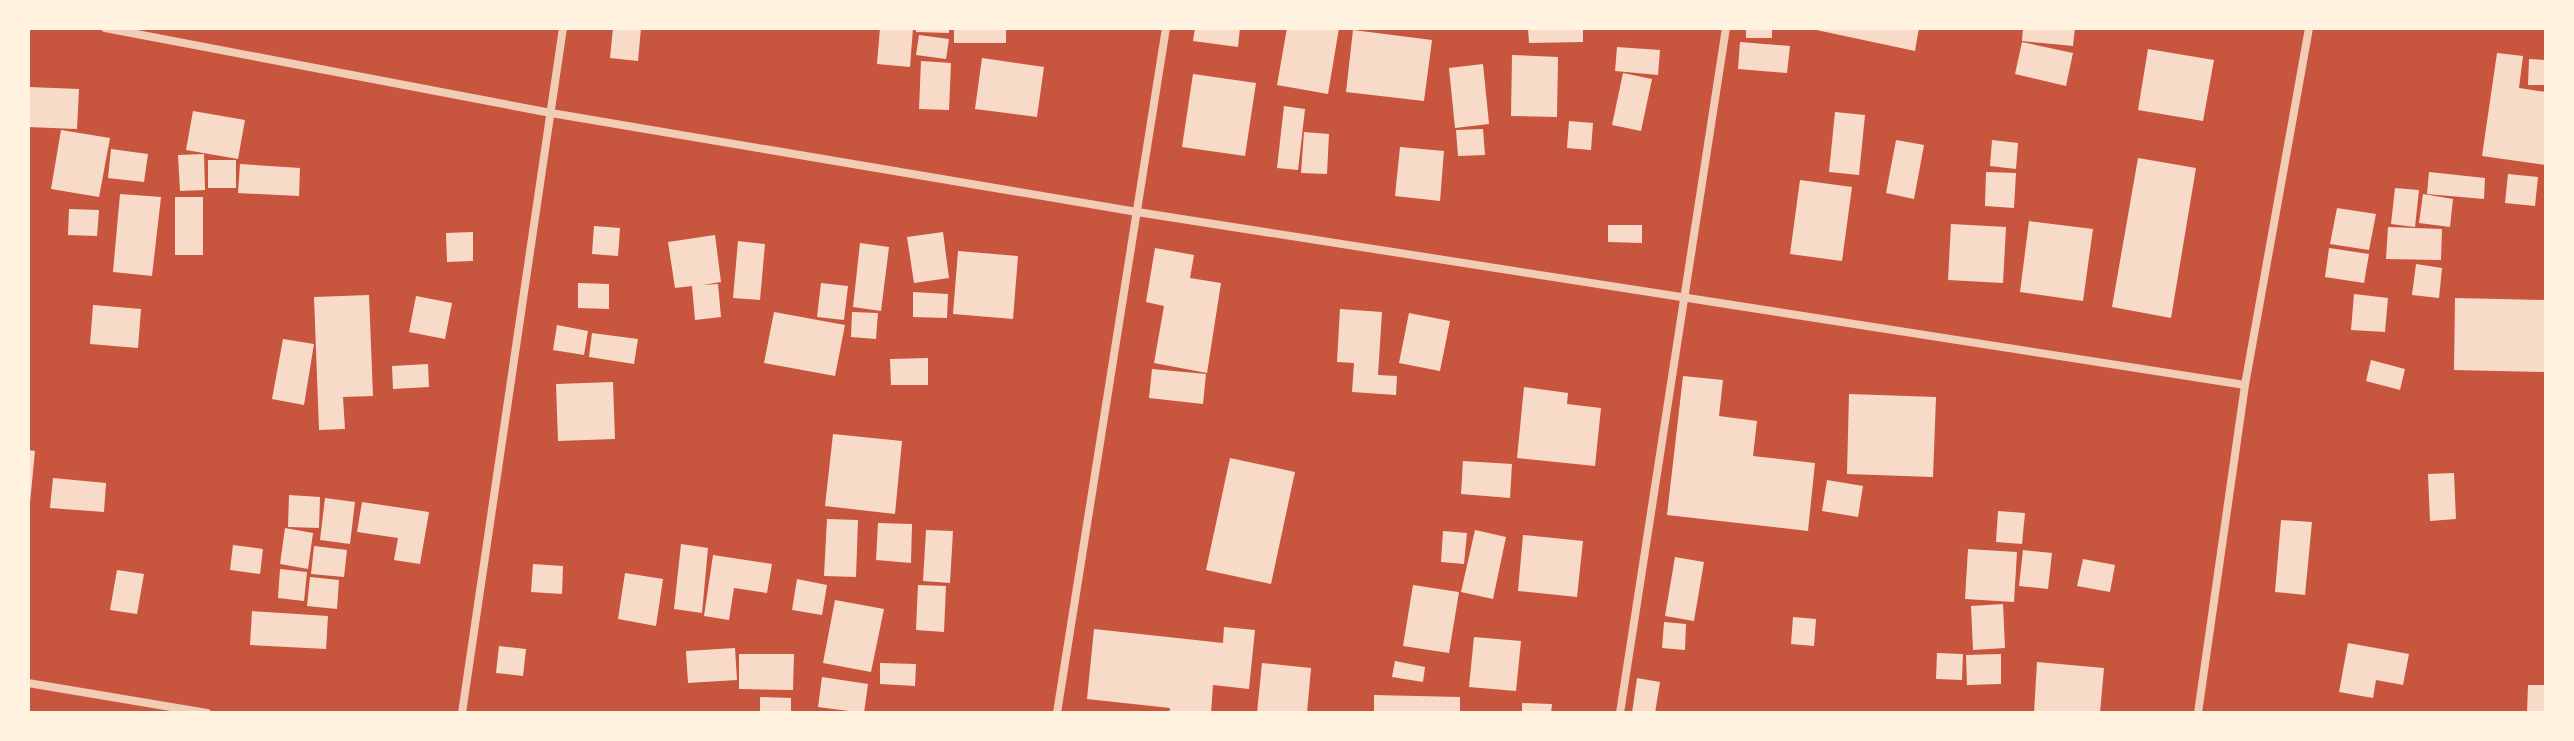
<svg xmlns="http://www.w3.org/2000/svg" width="2574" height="741" font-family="'Exo 2',sans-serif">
<rect width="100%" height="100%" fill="#c8553d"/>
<g fill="#f7dbc8">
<path d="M 613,28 L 641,28 L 638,61 L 610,58 Z"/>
<path d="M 880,28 L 913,28 L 910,67 L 877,64 Z"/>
<path d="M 916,28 L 949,28 L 949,33 L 916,32 Z"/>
<rect x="954" y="28" width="52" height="15"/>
<path d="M 1195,28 L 1240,28 L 1238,47 L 1193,41 Z"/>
<path d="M 1287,28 L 1339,28 L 1328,94 L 1277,85 Z"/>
<path d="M 1528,28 L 1583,28 L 1583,42 L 1529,43 Z"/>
<rect x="1746" y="28" width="26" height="10"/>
<path d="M 1807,28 L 1919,28 L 1915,51 Z"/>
<path d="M 2023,28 L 2075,28 L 2073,46 L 2022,41 Z"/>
<path d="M 1353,30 L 1432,40 L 1424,101 L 1346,92 Z"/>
<path d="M 919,35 L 949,39 L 946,59 L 916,55 Z"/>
<path d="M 1740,42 L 1790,46 L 1787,73 L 1738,69 Z"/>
<path d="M 2022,42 L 2073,53 L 2066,86 L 2015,74 Z"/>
<path d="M 1617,47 L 1660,50 L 1658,75 L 1615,71 Z"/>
<path d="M 2148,49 L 2214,60 L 2203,121 L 2138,110 Z"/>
<path d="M 2497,53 L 2523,56 L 2519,88 L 2546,92 L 2545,165 L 2482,156 Z"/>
<path d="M 1512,55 L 1558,57 L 1557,117 L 1511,116 Z"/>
<path d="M 982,58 L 1044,67 L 1037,117 L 975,109 Z"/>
<path d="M 2529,59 L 2546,60 L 2546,85 L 2528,85 Z"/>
<path d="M 921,61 L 951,63 L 949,110 L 919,109 Z"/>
<path d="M 1483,64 L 1489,124 L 1455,128 L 1449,68 Z"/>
<path d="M 1623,73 L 1652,79 L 1641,131 L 1612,125 Z"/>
<path d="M 1193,74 L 1256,83 L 1245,156 L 1182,147 Z"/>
<path d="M 29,87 L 79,89 L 77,129 L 28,127 Z"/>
<path d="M 1284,106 L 1305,109 L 1298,170 L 1277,168 Z"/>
<path d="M 193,111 L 245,120 L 238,159 L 186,150 Z"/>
<path d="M 1835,112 L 1865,115 L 1859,175 L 1829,172 Z"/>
<path d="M 1569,121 L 1593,123 L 1591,150 L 1567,148 Z"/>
<path d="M 1483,129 L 1485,155 L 1458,156 L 1456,130 Z"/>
<path d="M 61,130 L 110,138 L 99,197 L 51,189 Z"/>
<path d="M 1304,132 L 1329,134 L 1327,174 L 1301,173 Z"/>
<path d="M 1896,140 L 1924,145 L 1914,199 L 1886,193 Z"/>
<path d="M 1992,140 L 2018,143 L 2016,169 L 1990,166 Z"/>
<path d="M 1400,147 L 1444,151 L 1440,201 L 1395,196 Z"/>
<path d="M 111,149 L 148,154 L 144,182 L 108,178 Z"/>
<path d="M 204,154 L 205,190 L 180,191 L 178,155 Z"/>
<path d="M 2138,158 L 2196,168 L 2171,318 L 2112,307 Z"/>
<rect x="208" y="160" width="28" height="28"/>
<path d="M 240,164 L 300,168 L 299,196 L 238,193 Z"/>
<path d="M 1986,172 L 2016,173 L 2014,208 L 1985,206 Z"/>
<path d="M 2429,172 L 2485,178 L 2484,199 L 2427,194 Z"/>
<path d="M 2508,174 L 2538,177 L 2535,206 L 2505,203 Z"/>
<path d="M 1800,180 L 1852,187 L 1842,261 L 1790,254 Z"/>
<path d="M 2395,188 L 2419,190 L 2415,227 L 2391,224 Z"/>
<path d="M 120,194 L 161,197 L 152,276 L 113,272 Z"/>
<path d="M 2423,194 L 2453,199 L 2450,227 L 2419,223 Z"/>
<rect x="175" y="197" width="28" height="58"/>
<path d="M 2337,208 L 2376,214 L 2369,250 L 2330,244 Z"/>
<path d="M 69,209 L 99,210 L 97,236 L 68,235 Z"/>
<path d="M 2029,221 L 2093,229 L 2083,301 L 2020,292 Z"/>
<path d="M 1951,224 L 2006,227 L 2003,283 L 1948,280 Z"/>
<path d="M 1608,225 L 1642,225 L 1642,243 L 1608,242 Z"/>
<path d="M 594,226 L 620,228 L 618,256 L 592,254 Z"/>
<path d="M 2388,227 L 2442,229 L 2441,260 L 2386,259 Z"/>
<path d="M 473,232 L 473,261 L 447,262 L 446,233 Z"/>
<path d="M 943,232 L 949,278 L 914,283 L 907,237 Z"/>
<path d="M 715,235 L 721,282 L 702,285 L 718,284 L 721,317 L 695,320 L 692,286 L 675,288 L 668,242 Z"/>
<path d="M 738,241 L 765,244 L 760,300 L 733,298 Z"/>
<path d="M 860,243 L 889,247 L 881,311 L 853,307 Z"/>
<path d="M 1155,248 L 1194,255 L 1190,278 L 1221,283 L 1207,373 L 1154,363 L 1164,306 L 1146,302 Z"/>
<path d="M 2329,248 L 2369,254 L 2364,283 L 2325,277 Z"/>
<path d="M 958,251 L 1018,256 L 1013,319 L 953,314 Z"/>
<path d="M 2416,264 L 2442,268 L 2439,298 L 2412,295 Z"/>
<path d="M 578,283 L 609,284 L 609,309 L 578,308 Z"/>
<path d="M 821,283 L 848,286 L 844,320 L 817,317 Z"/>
<path d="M 913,292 L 948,294 L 947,318 L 913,317 Z"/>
<path d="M 2354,294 L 2388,298 L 2385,332 L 2351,330 Z"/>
<path d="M 369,295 L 373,396 L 343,397 L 345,429 L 319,430 L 314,297 Z"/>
<path d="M 416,296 L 452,303 L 445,339 L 409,332 Z"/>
<path d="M 2455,298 L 2546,300 L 2546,372 L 2454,370 Z"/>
<path d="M 93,305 L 141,309 L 138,348 L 90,344 Z"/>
<path d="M 1340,309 L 1382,312 L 1378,375 L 1397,376 L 1396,395 L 1352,392 L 1354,363 L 1337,362 Z"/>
<path d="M 774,312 L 845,325 L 835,376 L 764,363 Z"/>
<path d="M 852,312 L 878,313 L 876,339 L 851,337 Z"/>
<path d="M 1409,313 L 1450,321 L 1440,371 L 1399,363 Z"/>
<path d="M 557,325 L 588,331 L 584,355 L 553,350 Z"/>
<path d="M 592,333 L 638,339 L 634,364 L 589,357 Z"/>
<path d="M 283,339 L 314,344 L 304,405 L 272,399 Z"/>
<path d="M 928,358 L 928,385 L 891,385 L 890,359 Z"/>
<path d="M 2371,360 L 2405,369 L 2400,390 L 2366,381 Z"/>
<path d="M 428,364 L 429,387 L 393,389 L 392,366 Z"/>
<path d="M 1152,369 L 1206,374 L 1203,404 L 1149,398 Z"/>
<path d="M 1683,376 L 1723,380 L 1719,416 L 1757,421 L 1753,456 L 1815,463 L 1808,531 L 1667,515 Z"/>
<path d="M 613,382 L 615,439 L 558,441 L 556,384 Z"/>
<path d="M 1524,387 L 1568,393 L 1567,404 L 1601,408 L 1595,466 L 1517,458 Z"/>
<path d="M 1849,394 L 1936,397 L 1933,477 L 1847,474 Z"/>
<path d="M 833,434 L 902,441 L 895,514 L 825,506 Z"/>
<path d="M 28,450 L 35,451 L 30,503 L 28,502 Z"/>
<path d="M 1230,458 L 1295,472 L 1271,584 L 1206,570 Z"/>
<path d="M 1463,461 L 1512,464 L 1510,498 L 1461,494 Z"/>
<path d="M 2454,473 L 2456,519 L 2430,521 L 2428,474 Z"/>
<path d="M 53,478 L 106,483 L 104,512 L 50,508 Z"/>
<path d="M 1827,480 L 1863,486 L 1858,517 L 1822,511 Z"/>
<path d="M 289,495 L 320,497 L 319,528 L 288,527 Z"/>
<path d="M 325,498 L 355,502 L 350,544 L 320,540 Z"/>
<path d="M 362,502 L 429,512 L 420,564 L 394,560 L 398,538 L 357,532 Z"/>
<path d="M 1998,511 L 2025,513 L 2022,544 L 1996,542 Z"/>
<path d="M 827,519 L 858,520 L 856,577 L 824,576 Z"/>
<path d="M 2281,520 L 2312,522 L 2305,595 L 2275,592 Z"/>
<path d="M 878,523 L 912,524 L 911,563 L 876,560 Z"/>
<path d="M 285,528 L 313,533 L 308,569 L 280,564 Z"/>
<path d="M 926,530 L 953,531 L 950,583 L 923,581 Z"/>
<path d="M 1475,530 L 1506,537 L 1493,599 L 1461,592 Z"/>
<path d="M 1443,531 L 1467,533 L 1464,564 L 1441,562 Z"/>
<path d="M 1523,535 L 1583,541 L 1577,597 L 1518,591 Z"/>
<path d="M 681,544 L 708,548 L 702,613 L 674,609 Z"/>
<path d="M 233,545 L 263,549 L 260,574 L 230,570 Z"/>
<path d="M 314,546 L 347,550 L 344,577 L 311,574 Z"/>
<path d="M 1968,549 L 2017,552 L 2014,602 L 1965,599 Z"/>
<path d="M 2023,550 L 2052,553 L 2048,589 L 2019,586 Z"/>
<path d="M 713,555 L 772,564 L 767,593 L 734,588 L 729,620 L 704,616 Z"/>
<path d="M 1675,557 L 1704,562 L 1694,621 L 1665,616 Z"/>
<path d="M 2083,559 L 2115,565 L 2110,592 L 2077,586 Z"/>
<path d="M 533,564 L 563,566 L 562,594 L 531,592 Z"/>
<path d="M 280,569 L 307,572 L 304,601 L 278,598 Z"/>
<path d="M 117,570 L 144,574 L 137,614 L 110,610 Z"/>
<path d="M 625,573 L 663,579 L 656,626 L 618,619 Z"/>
<path d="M 310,577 L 339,580 L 337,609 L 307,606 Z"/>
<path d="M 797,579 L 827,585 L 822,615 L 792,610 Z"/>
<path d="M 918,585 L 946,586 L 944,632 L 916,630 Z"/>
<path d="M 1413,585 L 1459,592 L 1449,653 L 1403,646 Z"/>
<path d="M 835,600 L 884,609 L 871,672 L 823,663 Z"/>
<path d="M 2003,604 L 2005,648 L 1973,650 L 1971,606 Z"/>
<path d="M 252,611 L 328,616 L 326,649 L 250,645 Z"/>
<path d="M 1793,617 L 1816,619 L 1814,646 L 1791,644 Z"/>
<path d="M 1664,622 L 1686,624 L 1685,650 L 1662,648 Z"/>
<path d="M 1224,627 L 1255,630 L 1249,689 L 1213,685 L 1211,713 L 1169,713 L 1170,708 L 1087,699 L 1094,629 L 1223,643 Z"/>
<path d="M 1474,637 L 1521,641 L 1516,691 L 1469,687 Z"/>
<path d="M 2348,643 L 2409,654 L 2403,685 L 2376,680 L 2373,698 L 2339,692 Z"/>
<path d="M 499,646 L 526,649 L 523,676 L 496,673 Z"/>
<path d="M 735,648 L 737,680 L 688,683 L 686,651 Z"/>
<path d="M 1937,653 L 1963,654 L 1962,680 L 1936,679 Z"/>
<path d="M 739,654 L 794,654 L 793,690 L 739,689 Z"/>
<path d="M 2001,654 L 2001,684 L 1967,685 L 1966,655 Z"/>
<path d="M 1395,661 L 1425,667 L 1423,682 L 1392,677 Z"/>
<path d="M 2037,662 L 2104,668 L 2100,713 L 2034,713 Z"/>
<path d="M 880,663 L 916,664 L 915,686 L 880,684 Z"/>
<path d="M 1262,663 L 1311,668 L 1307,713 L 1257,713 Z"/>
<path d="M 822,677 L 868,684 L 864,713 L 818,707 Z"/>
<path d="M 1637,678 L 1660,682 L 1655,713 L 1632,713 Z"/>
<path d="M 2528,685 L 2546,685 L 2546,713 L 2527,713 Z"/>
<path d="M 1374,695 L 1460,697 L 1460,713 L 1374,713 Z"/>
<path d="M 760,697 L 791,698 L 791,713 L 760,713 Z"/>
<path d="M 1522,703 L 1552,704 L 1551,713 L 1522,713 Z"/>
</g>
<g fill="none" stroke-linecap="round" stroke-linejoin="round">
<g stroke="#f1ccb7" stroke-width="8">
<path d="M 105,28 L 551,113 L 1137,212 L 2245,385"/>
<path d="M 28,683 L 207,713"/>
<path d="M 462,713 L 563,28"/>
<path d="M 1057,713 L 1166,28"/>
<path d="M 1620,713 L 1726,28"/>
<path d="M 2198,713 L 2245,385 L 2309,28"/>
</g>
</g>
<rect width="2574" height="741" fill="none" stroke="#fff3e0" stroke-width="60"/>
</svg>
